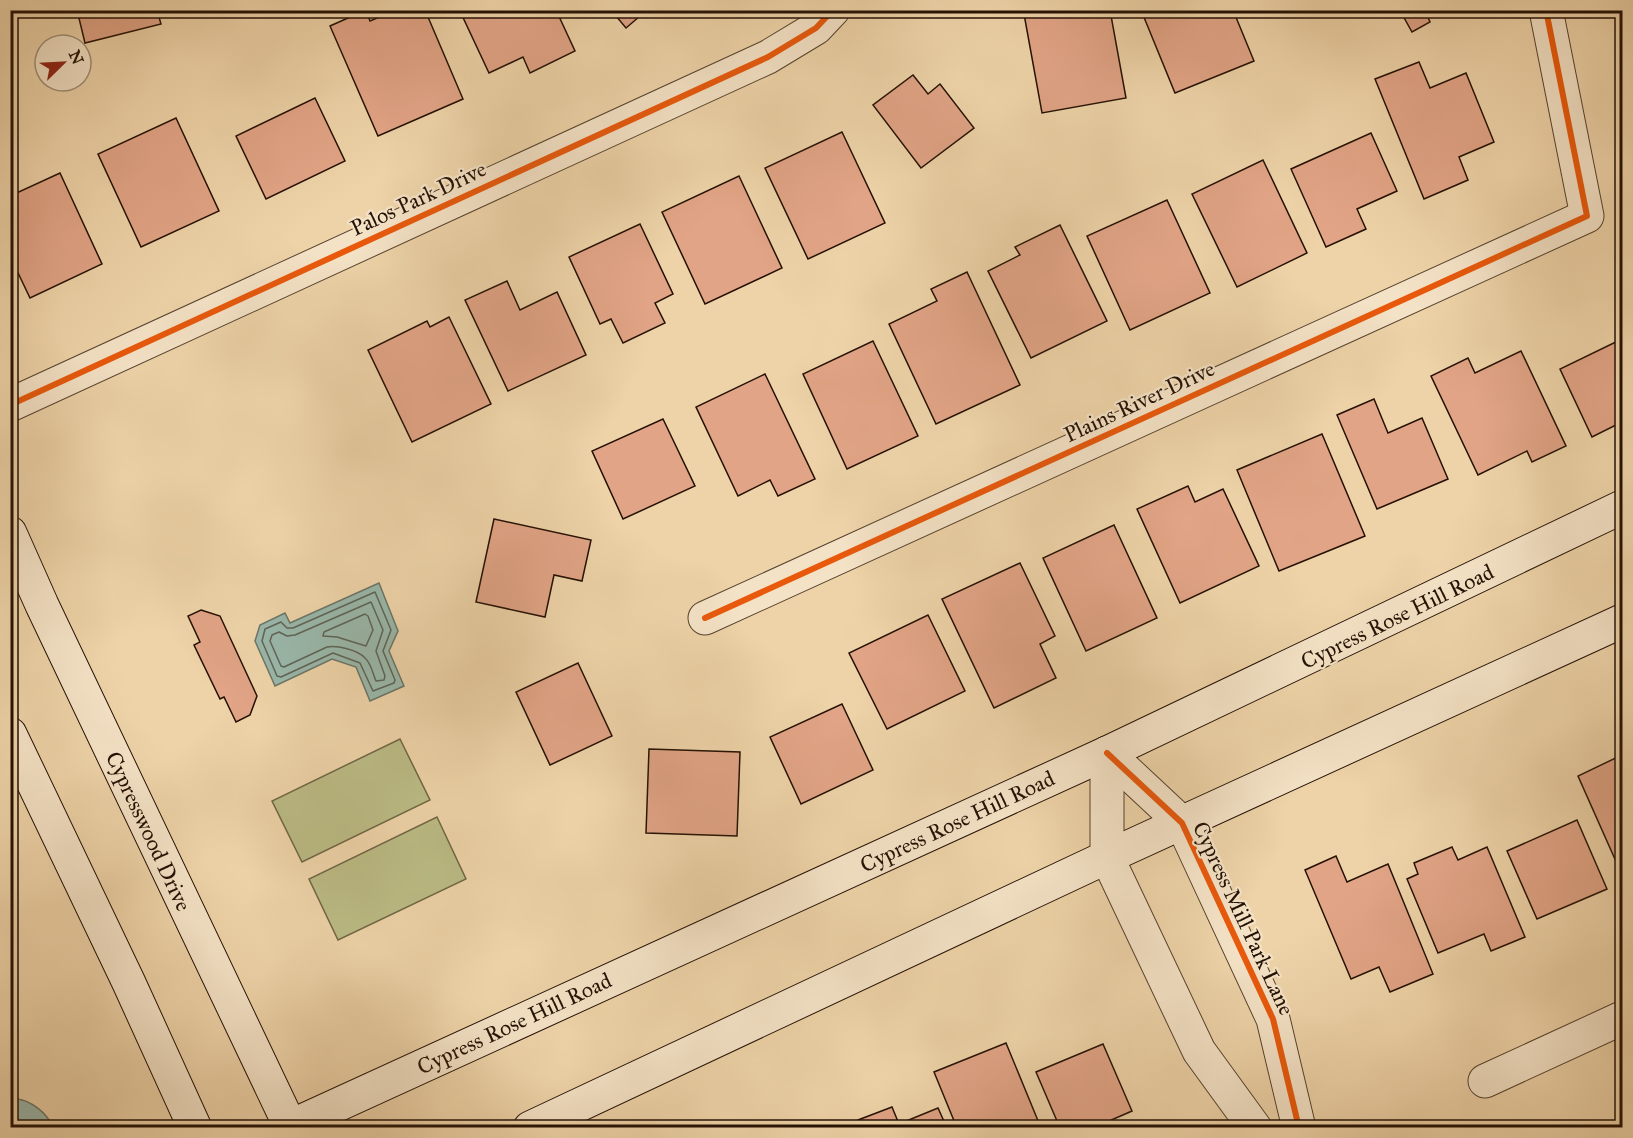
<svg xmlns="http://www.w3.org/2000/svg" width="1633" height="1138" font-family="'IM FELL Great Primer',serif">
<rect width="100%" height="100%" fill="#eed3a8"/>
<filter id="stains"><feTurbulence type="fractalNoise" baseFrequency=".00333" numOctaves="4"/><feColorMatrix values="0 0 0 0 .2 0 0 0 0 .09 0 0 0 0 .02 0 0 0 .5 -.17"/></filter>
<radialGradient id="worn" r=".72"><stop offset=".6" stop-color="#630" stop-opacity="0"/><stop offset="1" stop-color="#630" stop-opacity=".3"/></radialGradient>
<g fill="#bbbb85" stroke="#706644" stroke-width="1.5">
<path d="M 400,739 L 430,800 L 302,862 L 272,801 Z"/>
<path d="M 437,817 L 466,879 L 338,940 L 309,879 Z"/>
</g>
<g fill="#99b7aa" stroke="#6a7568" stroke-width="1.5">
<path d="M 379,583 L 398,631 L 389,651 L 404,686 L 370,701 L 356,667 L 332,659 L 275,686 L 255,641 L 260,625 L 285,613 L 290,623 Z"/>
<path d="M 16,1099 C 30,1100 48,1113 52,1127 L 15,1127 L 11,1123 L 10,1100 Z"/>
</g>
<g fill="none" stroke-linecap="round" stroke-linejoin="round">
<g stroke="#5e6457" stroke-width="1.5">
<path d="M 375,592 L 391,630 L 383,651 L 395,680 L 394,683 L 373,691 L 360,663 L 333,653 L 281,677 L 277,676 L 262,641 L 265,629 L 281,622 L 287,628 L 293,628 Z"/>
<path d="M 371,602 L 383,630 L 376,651 L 385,676 L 384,680 L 376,681 C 373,674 371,663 365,658 C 358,650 337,645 327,647 L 284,667 L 281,666 L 270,641 L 272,635 L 279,632 L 287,636 L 295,635 Z"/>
<path d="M 365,614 L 368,616 L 373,630 L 366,646 L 337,637 L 323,636 L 324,632 Z"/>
</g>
</g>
<g fill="#e1a486" stroke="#241104" stroke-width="1.5">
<path d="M 10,10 L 21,12 L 10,22 Z"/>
<path d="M 77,10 L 157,10 L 161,24 L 85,43 Z"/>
<path d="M 366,10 L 370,21 L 396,10 L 425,10 L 463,99 L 378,136 L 330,26 Z"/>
<path d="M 462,10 L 556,10 L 575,51 L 530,73 L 523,57 L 489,73 L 460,11 Z"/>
<path d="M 611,10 L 647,10 L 626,28 Z"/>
<path d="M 1047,10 L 1110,10 L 1126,98 L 1042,113 L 1024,14 Z"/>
<path d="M 1141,10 L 1233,10 L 1254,61 L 1175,93 Z"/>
<path d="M 1408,10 L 1425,10 L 1430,22 L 1412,32 L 1402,14 Z"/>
<path d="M 1419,62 L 1430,88 L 1466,73 L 1494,142 L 1459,157 L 1468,180 L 1424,199 L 1375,79 Z"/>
<path d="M 913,75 L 928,94 L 940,84 L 974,128 L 921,168 L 873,105 Z"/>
<path d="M 315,98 L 345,161 L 266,199 L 236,136 Z"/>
<path d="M 176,118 L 219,211 L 141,247 L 98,154 Z"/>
<path d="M 842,132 L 885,223 L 808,259 L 765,168 Z"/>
<path d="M 1371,133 L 1397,191 L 1357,209 L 1366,229 L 1326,247 L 1291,169 Z"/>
<path d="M 1263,160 L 1307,253 L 1237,287 L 1192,194 Z"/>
<path d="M 60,173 L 102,264 L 30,298 L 10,256 L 10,196 Z"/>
<path d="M 739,176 L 782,268 L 705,304 L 662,212 Z"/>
<path d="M 1167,200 L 1210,293 L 1130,330 L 1087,236 Z"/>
<path d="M 640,224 L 673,294 L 655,303 L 665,323 L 623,343 L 611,319 L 600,324 L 569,257 Z"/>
<path d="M 1060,225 L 1107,321 L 1031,358 L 988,271 L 1020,255 L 1015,247 Z"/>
<path d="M 967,272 L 1020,385 L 936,424 L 889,324 L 937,301 L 931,289 Z"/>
<path d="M 507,281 L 520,310 L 557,292 L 586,355 L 508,391 L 465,300 Z"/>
<path d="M 449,317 L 491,404 L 412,442 L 368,350 L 427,321 L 430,327 Z"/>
<path d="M 1622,339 L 1622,422 L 1592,437 L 1560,369 Z"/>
<path d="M 873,341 L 918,436 L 847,469 L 803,374 Z"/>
<path d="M 1521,351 L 1566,446 L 1532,462 L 1527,451 L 1478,475 L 1431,376 L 1468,358 L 1475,373 Z"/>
<path d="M 765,374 L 815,479 L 778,496 L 770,480 L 738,496 L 696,407 Z"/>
<path d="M 1374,399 L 1388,433 L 1422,418 L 1448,479 L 1377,509 L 1337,415 Z"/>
<path d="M 663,419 L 695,486 L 623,519 L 592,451 Z"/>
<path d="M 1322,434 L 1365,536 L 1279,571 L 1237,470 Z"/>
<path d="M 1188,486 L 1195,502 L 1223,489 L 1259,566 L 1180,603 L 1137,509 Z"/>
<path d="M 494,519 L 591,540 L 582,581 L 554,575 L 545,617 L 476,602 Z"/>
<path d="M 1114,525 L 1157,618 L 1086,651 L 1043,558 Z"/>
<path d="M 1020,563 L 1055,636 L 1040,644 L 1056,678 L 994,708 L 942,599 Z"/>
<path d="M 201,610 L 220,616 L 257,696 L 250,715 L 236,722 L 224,697 L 220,699 L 194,645 L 200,642 L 188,616 Z"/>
<path d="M 928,615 L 965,691 L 887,729 L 849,653 Z"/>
<path d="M 578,663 L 612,736 L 550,765 L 516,692 Z"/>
<path d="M 842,704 L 873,770 L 801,804 L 770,737 Z"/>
<path d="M 649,749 L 740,752 L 737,836 L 646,833 Z"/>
<path d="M 1622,755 L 1622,875 L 1578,776 Z"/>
<path d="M 1577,820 L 1607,889 L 1537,919 L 1507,851 Z"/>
<path d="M 1452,847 L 1458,860 L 1487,847 L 1525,937 L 1491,951 L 1484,934 L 1438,953 L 1407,879 L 1418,874 L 1414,863 Z"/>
<path d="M 1336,856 L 1347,882 L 1388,864 L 1433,974 L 1390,992 L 1379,967 L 1351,979 L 1305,870 Z"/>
<path d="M 10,979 L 17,1032 L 10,1033 Z"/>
<path d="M 1006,1043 L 1041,1128 L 957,1128 L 934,1072 Z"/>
<path d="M 1103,1044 L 1132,1111 L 1093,1128 L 1060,1128 L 1036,1072 Z"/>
<path d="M 892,1107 L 899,1124 L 938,1108 L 947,1128 L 861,1128 L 858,1120 Z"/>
</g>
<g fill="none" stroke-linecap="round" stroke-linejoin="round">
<g stroke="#56422d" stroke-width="35">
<g id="minor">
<path d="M 10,405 L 768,57 L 816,28 L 833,10"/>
<path d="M 705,618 L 1587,216 L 1546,10"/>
<path d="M 1107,753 L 1182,823 L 1273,1019 L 1299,1128"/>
<path d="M 1107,753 L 1107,857 L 1199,1051 L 1255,1128"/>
<path d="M 1485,1081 L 1622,1018"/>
</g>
</g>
<g stroke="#241104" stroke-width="35">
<g id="secondary">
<path d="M 10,533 L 42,605 L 291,1128"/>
<path d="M 10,734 L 129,983 L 195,1128"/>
<path d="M 287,1128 L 1107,753 L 1622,507"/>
<path d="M 530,1128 L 1107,857 L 1622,621"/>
</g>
</g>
<use href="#minor" stroke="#f4e2c6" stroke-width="33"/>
<use href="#secondary" stroke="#f4e2c6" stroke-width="33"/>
<g stroke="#f4e2c6" stroke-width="10">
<g id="cycleway">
<path d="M 10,405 L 768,57 L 816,28 L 833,10"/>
<path d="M 705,618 L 1587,216 L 1546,10"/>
<path d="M 1107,753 L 1182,823 L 1273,1019 L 1299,1128"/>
</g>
</g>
<use href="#cycleway" stroke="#e8590c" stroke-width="6"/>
</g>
<g text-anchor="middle" stroke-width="4.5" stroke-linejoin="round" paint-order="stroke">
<g font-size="22" fill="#241104" stroke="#f4e2c6">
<text transform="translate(418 198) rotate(-25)" y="8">Palos Park Drive</text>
<text transform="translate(1139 401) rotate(-25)" y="8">Plains River Drive</text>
<text transform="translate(1397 616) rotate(-26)" y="8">Cypress Rose Hill Road</text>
<text transform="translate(957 821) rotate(-25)" y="8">Cypress Rose Hill Road</text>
<text transform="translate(149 831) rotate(65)" y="8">Cypresswood Drive</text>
<text transform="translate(1244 918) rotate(65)" y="8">Cypress Mill Park Lane</text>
<text transform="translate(514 1023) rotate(-25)" y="8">Cypress Rose Hill Road</text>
</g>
</g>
<rect width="1633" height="1138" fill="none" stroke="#eed3a8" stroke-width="36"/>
<rect x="12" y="12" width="1609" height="1114" fill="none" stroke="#241104" stroke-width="3"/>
<rect x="18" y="18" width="1597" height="1102" fill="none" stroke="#241104" stroke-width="1.5"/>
<g transform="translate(63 63) rotate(66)"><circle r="28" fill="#f4e2c6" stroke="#a18e78" stroke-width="1.5"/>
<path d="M0-4.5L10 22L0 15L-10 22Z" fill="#8f2418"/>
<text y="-9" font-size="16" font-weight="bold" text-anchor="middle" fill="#241104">N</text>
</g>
<rect width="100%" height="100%" filter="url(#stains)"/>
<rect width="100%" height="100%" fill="url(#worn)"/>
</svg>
